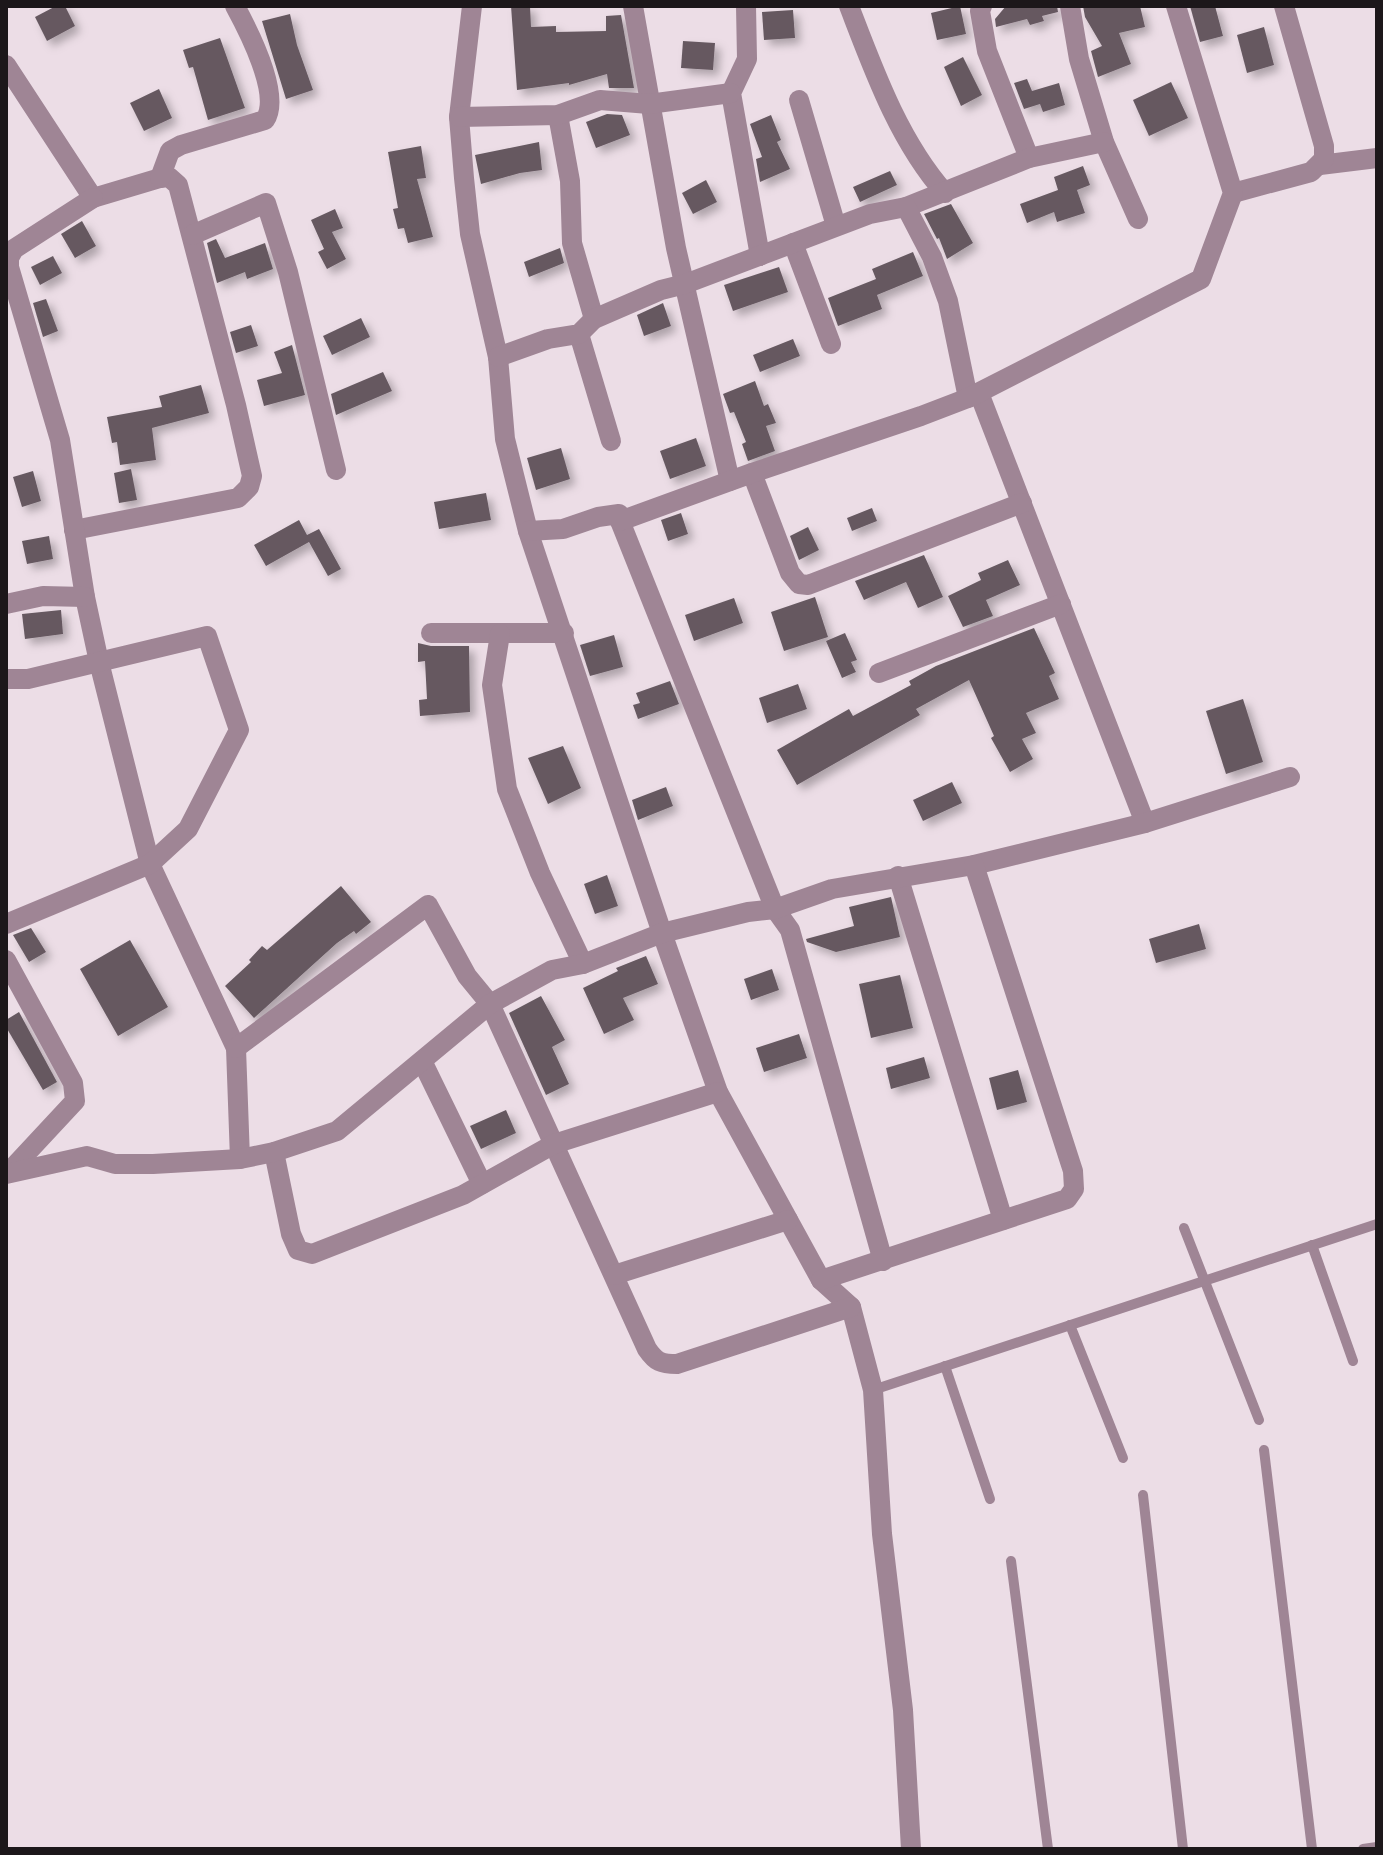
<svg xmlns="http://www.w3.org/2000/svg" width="1383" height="1855" font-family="'Noto Sans',sans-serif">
<defs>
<filter id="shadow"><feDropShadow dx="5.5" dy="5.5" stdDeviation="4" flood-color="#0004"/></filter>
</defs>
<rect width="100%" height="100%" fill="#ecdde6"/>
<g fill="#665961" filter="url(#shadow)">
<path d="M 56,6 L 65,6 L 75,26 L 47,41 L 35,17 Z"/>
<path d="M 511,6 L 530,6 L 531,27 L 556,26 L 556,32 L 606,31 L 606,16 L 621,15 L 634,88 L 609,88 L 607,74 L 569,85 L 569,83 L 517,90 Z"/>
<path d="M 960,6 L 966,34 L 937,40 L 931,13 Z"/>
<path d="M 1006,6 L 1057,6 L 1058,12 L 1042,16 L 1044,21 L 1030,25 L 1027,19 L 996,27 L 995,19 Z"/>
<path d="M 1083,6 L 1140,6 L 1145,27 L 1119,33 L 1131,64 L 1098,77 L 1091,51 L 1102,46 L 1085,17 Z"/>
<path d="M 1190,6 L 1215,6 L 1223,36 L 1200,42 Z"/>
<path d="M 793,10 L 795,38 L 764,40 L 762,12 Z"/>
<path d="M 290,14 L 297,45 L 313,90 L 286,99 L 262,21 Z"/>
<path d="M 1264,27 L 1274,65 L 1247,73 L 1237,35 Z"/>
<path d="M 220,38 L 245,108 L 208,120 L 193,67 L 189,68 L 183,50 Z"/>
<path d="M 683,41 L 715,43 L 713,70 L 681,68 Z"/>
<path d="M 963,57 L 982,95 L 961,106 L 944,67 Z"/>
<path d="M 1027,79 L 1032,91 L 1059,83 L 1065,105 L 1043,112 L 1040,104 L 1024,109 L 1014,83 Z"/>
<path d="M 1171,82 L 1188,118 L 1149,136 L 1133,100 Z"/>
<path d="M 159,89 L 172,118 L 144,131 L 130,103 Z"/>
<path d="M 607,114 L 622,115 L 630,135 L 596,148 L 586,122 Z"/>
<path d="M 771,115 L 781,140 L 777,142 L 790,169 L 760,182 L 756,159 L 762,157 L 750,124 Z"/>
<path d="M 539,142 L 542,170 L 520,173 L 481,184 L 475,155 Z"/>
<path d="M 421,146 L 426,178 L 417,179 L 433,237 L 408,243 L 404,228 L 398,229 L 393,209 L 398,208 L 388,152 Z"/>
<path d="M 1083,166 L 1090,185 L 1077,190 L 1085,213 L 1057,222 L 1054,212 L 1027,223 L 1020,204 L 1058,190 L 1054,177 Z"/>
<path d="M 890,171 L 897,185 L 860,202 L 853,187 Z"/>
<path d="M 706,180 L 717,202 L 693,214 L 682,193 Z"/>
<path d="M 951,204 L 973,243 L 947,259 L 939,238 L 937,239 L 924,214 Z"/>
<path d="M 335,209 L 343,228 L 332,232 L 346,259 L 327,269 L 318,252 L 324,249 L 311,220 Z"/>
<path d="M 82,221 L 96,246 L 75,258 L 61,234 Z"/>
<path d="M 216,239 L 225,258 L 265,243 L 273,269 L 247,279 L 245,272 L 217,283 L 207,243 Z"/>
<path d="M 560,248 L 564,263 L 529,277 L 524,262 Z"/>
<path d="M 913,252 L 923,276 L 877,295 L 882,309 L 838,326 L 828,298 L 876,279 L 872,269 Z"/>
<path d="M 53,256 L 62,273 L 40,285 L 31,267 Z"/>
<path d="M 779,267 L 788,292 L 733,311 L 724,285 Z"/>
<path d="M 46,299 L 58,331 L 43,337 L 33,303 Z"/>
<path d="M 663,303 L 671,326 L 644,336 L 637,315 Z"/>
<path d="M 361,318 L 370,337 L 332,355 L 323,336 Z"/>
<path d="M 251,325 L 258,346 L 236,353 L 230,332 Z"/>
<path d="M 793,339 L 800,356 L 760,372 L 753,355 Z"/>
<path d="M 292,345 L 305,395 L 264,406 L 257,380 L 282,373 L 274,352 Z"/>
<path d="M 383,372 L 392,391 L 336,415 L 331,394 Z"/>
<path d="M 755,381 L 764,406 L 768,404 L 776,423 L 766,426 L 775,451 L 748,461 L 742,444 L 746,442 L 734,412 L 730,413 L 723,394 Z"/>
<path d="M 201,385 L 209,413 L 152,428 L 156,460 L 120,465 L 117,442 L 112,443 L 107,417 L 162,407 L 159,396 Z"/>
<path d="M 696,438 L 706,466 L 670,479 L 660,451 Z"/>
<path d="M 561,448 L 570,479 L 536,490 L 527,458 Z"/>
<path d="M 131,469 L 137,500 L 119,503 L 114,473 Z"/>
<path d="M 33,471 L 41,501 L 22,507 L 13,477 Z"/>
<path d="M 486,493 L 491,520 L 439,529 L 434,502 Z"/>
<path d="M 872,508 L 877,521 L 852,531 L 847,518 Z"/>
<path d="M 681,513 L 688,534 L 668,541 L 661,520 Z"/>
<path d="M 299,520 L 307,535 L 319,529 L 341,569 L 328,576 L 309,542 L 266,566 L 254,545 Z"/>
<path d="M 808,527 L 819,550 L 799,560 L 790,536 Z"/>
<path d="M 49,536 L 53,559 L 27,564 L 22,541 Z"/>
<path d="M 924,555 L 943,597 L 918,608 L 906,582 L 864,600 L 855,581 Z"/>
<path d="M 1008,560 L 1020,585 L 986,600 L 993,616 L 963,627 L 948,596 L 981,580 L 978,573 Z"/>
<path d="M 815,597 L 828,637 L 784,651 L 771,612 Z"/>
<path d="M 734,598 L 743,623 L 694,641 L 685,615 Z"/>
<path d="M 61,610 L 63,634 L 25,639 L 22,614 Z"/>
<path d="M 1034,628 L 1055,673 L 1049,676 L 1059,699 L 1026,713 L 1036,733 L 1022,739 L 1033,759 L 1010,772 L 991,738 L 994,736 L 969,680 L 916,709 L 920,715 L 797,785 L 777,750 L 849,709 L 853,716 L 911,685 L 909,681 L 936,666 Z"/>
<path d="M 845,633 L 857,660 L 851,662 L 856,672 L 842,678 L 826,641 Z"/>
<path d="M 614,635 L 623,667 L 590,676 L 580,645 Z"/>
<path d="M 418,643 L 431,646 L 469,646 L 470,712 L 420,716 L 419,700 L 427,699 L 425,661 L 418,662 Z"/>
<path d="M 670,681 L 679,704 L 638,719 L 633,705 L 640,703 L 636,693 Z"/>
<path d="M 798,684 L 807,709 L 767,723 L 759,698 Z"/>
<path d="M 1243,699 L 1263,762 L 1226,774 L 1206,711 Z"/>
<path d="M 563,746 L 581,788 L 548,804 L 528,758 Z"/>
<path d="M 952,782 L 962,803 L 923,821 L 913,800 Z"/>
<path d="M 666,787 L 673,806 L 638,820 L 632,800 Z"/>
<path d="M 607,875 L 618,906 L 595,914 L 584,884 Z"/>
<path d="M 341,886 L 371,922 L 356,934 L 354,931 L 337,943 L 254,1018 L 225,986 L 251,962 L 249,960 L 262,946 L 267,950 Z"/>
<path d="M 891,897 L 900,937 L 836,952 L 807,942 L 806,939 L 854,926 L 849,907 Z"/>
<path d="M 1199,924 L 1206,949 L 1156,963 L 1149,939 Z"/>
<path d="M 31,928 L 46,952 L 29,962 L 13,935 Z"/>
<path d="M 130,940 L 168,1007 L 118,1036 L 80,969 Z"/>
<path d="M 646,956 L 658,984 L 623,998 L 634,1020 L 604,1034 L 583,988 L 618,971 L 616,968 Z"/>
<path d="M 772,969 L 779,990 L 751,1000 L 744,979 Z"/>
<path d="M 900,975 L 913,1028 L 871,1038 L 859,984 Z"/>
<path d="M 541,996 L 565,1040 L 552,1047 L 569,1084 L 546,1095 L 509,1013 Z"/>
<path d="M 19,1012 L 57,1082 L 43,1090 L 6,1027 L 6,1020 Z"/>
<path d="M 799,1034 L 807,1058 L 764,1072 L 756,1048 Z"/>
<path d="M 924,1057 L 930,1078 L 891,1089 L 886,1068 Z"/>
<path d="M 1018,1070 L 1027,1102 L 997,1110 L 989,1078 Z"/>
<path d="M 506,1110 L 516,1133 L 481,1149 L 470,1126 Z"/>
</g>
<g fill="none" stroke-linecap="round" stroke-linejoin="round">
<g stroke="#9f8595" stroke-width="10">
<path d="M 1184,1228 L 1259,1420"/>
<path d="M 1312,1245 L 1353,1361"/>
<path d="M 1070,1325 L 1123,1458"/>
<path d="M 945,1366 L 990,1499"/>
<path d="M 873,1390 L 1377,1224"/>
<path d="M 1264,1450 L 1312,1849"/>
<path d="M 1143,1495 L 1183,1849"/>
<path d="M 1011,1561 L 1048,1849"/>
<path d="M 1363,1849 L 1377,1847"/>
</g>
<g stroke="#9f8595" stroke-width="20">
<path d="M 472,6 L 459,117 L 464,178 L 470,234 L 498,357 L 505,439 L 528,531 L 662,933 L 718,1092 L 821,1280 L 851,1307 L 873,1390 L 882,1534 L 903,1710 L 911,1849"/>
<path d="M 633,6 L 676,248 L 730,481"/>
<path d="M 746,6 L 747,59 L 731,93 L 760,256"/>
<path d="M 849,6 C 874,71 899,141 945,193"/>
<path d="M 982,6 L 980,11 L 987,51 L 1029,158"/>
<path d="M 1070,6 L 1079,59 L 1104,142 L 1138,219"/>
<path d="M 6,65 L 93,198 L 160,178 L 169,177 L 178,185 L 236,405 L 252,476 L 249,487 L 238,498 L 74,530"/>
<path d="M 799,100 L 836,226"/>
<path d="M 558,115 L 570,181 L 572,243 L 594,319"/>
<path d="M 459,117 L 558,115 L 600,100 L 649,104 L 731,93"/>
<path d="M 1320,165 L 1377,158"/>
<path d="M 160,178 L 170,151 L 181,145 L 265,120 C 282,95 248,30 235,6"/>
<path d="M 1233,193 L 1311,172 L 1324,159 L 1324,146 L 1284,6"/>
<path d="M 93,198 L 14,249 L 9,258 L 9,267 L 60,440 L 85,597 L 99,662 L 150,864 L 236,1048 L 240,1159"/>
<path d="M 906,207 L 1029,158 L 1104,142"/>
<path d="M 192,235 L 266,203 L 288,272 L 336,470"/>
<path d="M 793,243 L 831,344"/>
<path d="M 579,334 L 611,441"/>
<path d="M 498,357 L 548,339 L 579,334 L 594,319 L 661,290 L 685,284 L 870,214 L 906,207 L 932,257 L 948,301 L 968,398"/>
<path d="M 979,393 L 1145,823"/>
<path d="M 752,473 L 790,573 L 799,584 L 808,585 L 1022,503"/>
<path d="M 620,521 L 775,909 L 790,930 L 883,1261"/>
<path d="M 528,531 L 563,529 L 598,517 L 619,514 L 620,521 L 752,473 L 921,416 L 968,398 L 1201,279 L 1233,193 L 1176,6"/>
<path d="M 6,604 L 43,596 L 85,597"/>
<path d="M 431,633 L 564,633"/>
<path d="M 500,634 L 492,685 L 507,789 L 540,873 L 583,964"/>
<path d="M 879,673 L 1061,604"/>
<path d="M 6,679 L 28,679 L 207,636 L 239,730 L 188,829 L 150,864 L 6,924"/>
<path d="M 898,876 L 1003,1220"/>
<path d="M 6,960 L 73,1083 L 75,1101 L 8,1173"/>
<path d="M 236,1048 L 428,905 L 467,976 L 490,1004 L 647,1349 C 656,1362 661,1364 677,1364 L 851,1307"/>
<path d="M 422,1061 L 482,1184"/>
<path d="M 274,1152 L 291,1234 L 298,1250 L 312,1254 L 463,1195 L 554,1144 L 718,1092"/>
<path d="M 6,1174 L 87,1156 L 115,1164 L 153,1164 L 240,1159 L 274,1152 L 337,1131 L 490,1004 L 552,970 L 583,964 L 662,933 L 748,912 L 775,909 L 832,889 L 974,865 L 1145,823 L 1290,777"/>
<path d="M 614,1275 L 788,1220"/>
<path d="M 821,1280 L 1067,1199 L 1074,1189 L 1073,1171 L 974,865"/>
</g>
</g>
<rect width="1383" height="1855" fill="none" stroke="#1c171a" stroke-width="16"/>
</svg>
